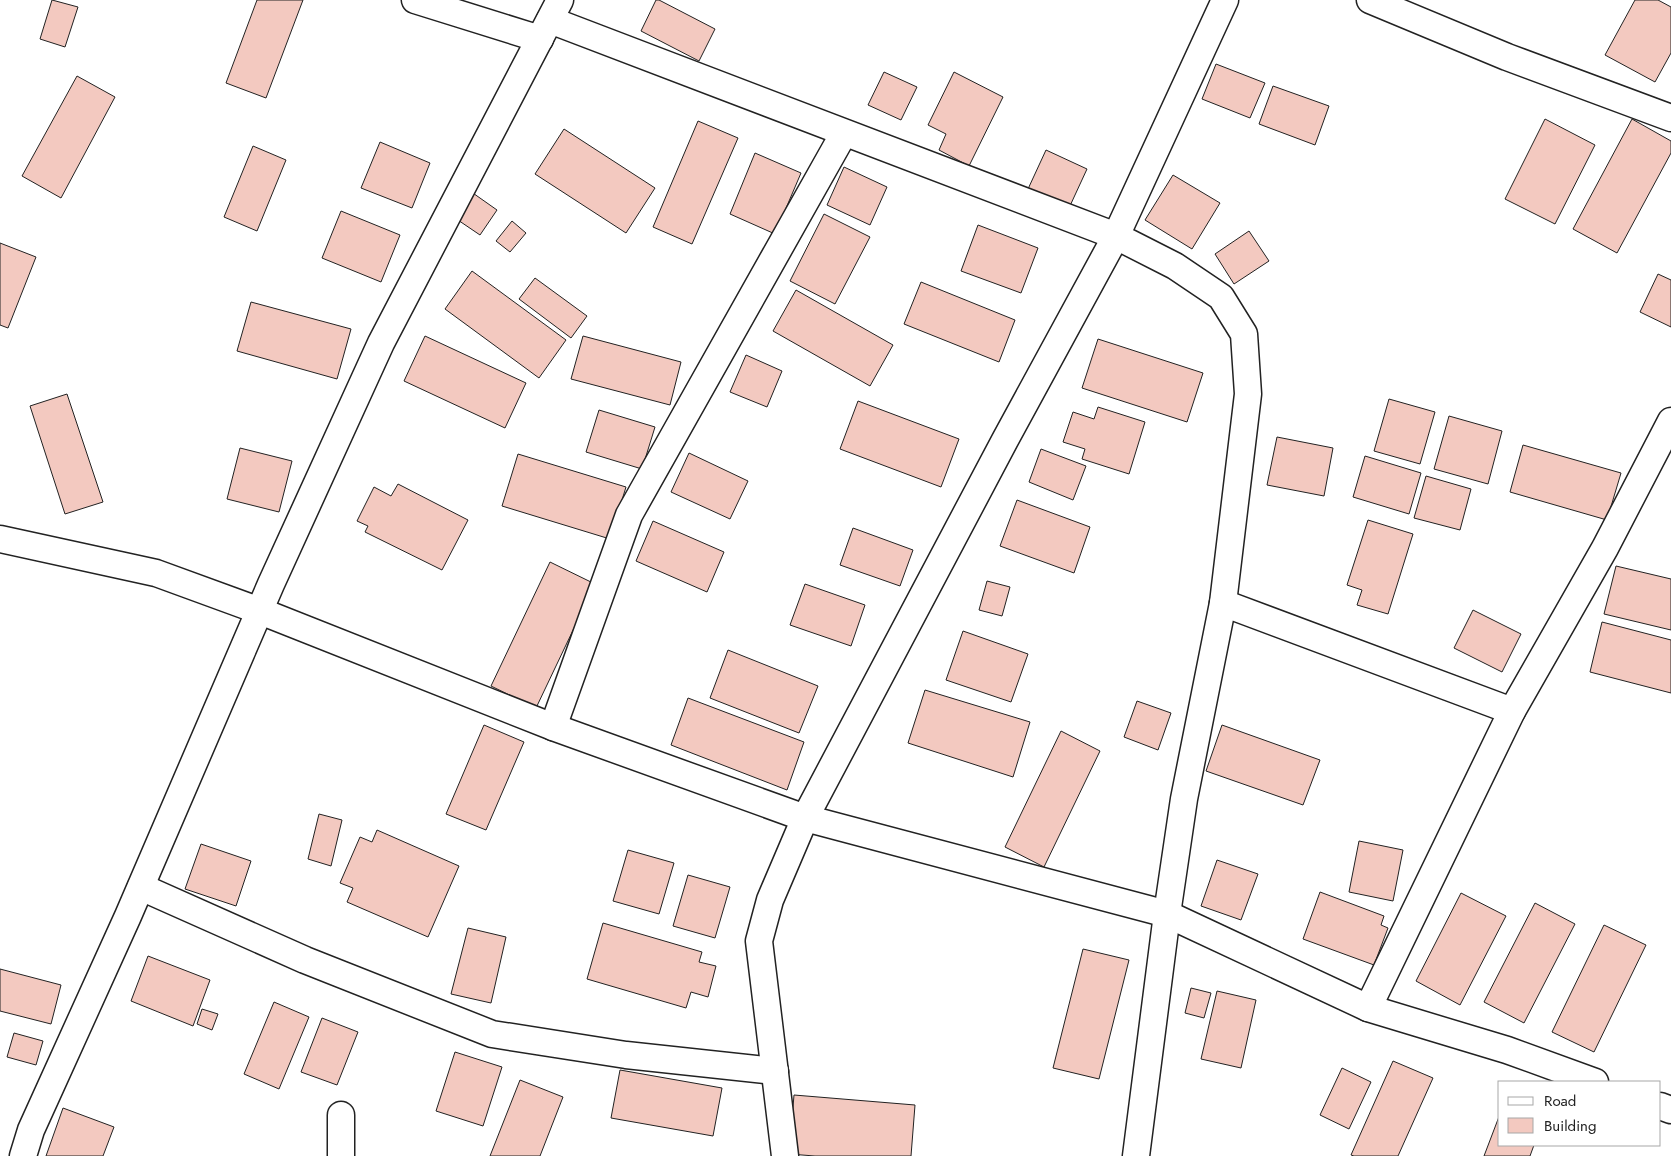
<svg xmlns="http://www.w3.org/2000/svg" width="1671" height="1156" font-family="Jost,sans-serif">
<rect width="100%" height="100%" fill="#fff"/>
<g fill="#f3c9c0" stroke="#222">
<path d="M 52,0 L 78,7 L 65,47 L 40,39 Z"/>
<path d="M 257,0 L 303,0 L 266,98 L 226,83 Z"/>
<path d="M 656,0 L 659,0 L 715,29 L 699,61 L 641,31 Z"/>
<path d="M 1635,0 L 1658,0 L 1671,7 L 1671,53 L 1655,82 L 1605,55 Z"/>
<path d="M 1216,64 L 1265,83 L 1250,118 L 1202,99 Z"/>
<path d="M 884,72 L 917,87 L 901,120 L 868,105 Z"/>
<path d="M 954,72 L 1003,97 L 969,166 L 939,150 L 946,134 L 928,125 Z"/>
<path d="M 77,76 L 115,97 L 61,198 L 22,176 Z"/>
<path d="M 1273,86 L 1329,106 L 1315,145 L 1259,124 Z"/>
<path d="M 1545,119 L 1595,145 L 1555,224 L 1505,199 Z"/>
<path d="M 1632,119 L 1671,141 L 1671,153 L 1617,253 L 1573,229 Z"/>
<path d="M 698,121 L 738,138 L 692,244 L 653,227 Z"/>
<path d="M 564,129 L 655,188 L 626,233 L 535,174 Z"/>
<path d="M 380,142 L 430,163 L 412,208 L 361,188 Z"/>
<path d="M 253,146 L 286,160 L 257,231 L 224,217 Z"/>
<path d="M 1046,150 L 1087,169 L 1069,208 L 1028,189 Z"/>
<path d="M 755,153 L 801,173 L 775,234 L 730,214 Z"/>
<path d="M 844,167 L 887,187 L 870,225 L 827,205 Z"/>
<path d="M 1173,175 L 1220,203 L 1192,249 L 1145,220 Z"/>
<path d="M 470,191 L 497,210 L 480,235 L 452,216 Z"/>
<path d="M 341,211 L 400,235 L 381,282 L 322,258 Z"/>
<path d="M 824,214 L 870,237 L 835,304 L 790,281 Z"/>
<path d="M 512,221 L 526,233 L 510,252 L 496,241 Z"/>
<path d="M 978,225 L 1038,248 L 1021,293 L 961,271 Z"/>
<path d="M 1249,231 L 1269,261 L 1234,284 L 1215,254 Z"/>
<path d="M 0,243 L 36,257 L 8,328 L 0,325 Z"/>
<path d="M 472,271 L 566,340 L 539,378 L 445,309 Z"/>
<path d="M 1658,274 L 1671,280 L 1671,327 L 1640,312 Z"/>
<path d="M 535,278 L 587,316 L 571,338 L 519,299 Z"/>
<path d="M 921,282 L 1015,320 L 999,362 L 904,324 Z"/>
<path d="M 796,290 L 893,345 L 870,386 L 773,331 Z"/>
<path d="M 251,302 L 351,329 L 337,379 L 237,351 Z"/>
<path d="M 425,336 L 526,383 L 505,428 L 404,381 Z"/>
<path d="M 583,336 L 681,362 L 670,405 L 571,379 Z"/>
<path d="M 1098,339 L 1203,373 L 1187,422 L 1082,388 Z"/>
<path d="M 746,355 L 782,371 L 767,407 L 730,392 Z"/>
<path d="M 67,394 L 103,502 L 65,514 L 30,406 Z"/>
<path d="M 1389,399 L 1435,412 L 1420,464 L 1374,451 Z"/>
<path d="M 858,401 L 959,439 L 941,487 L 840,449 Z"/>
<path d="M 1098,407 L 1145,422 L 1129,474 L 1082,459 L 1085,449 L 1063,442 L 1073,412 L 1094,419 Z"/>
<path d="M 599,410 L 655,427 L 642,469 L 586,452 Z"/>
<path d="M 1449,416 L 1502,431 L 1488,484 L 1434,469 Z"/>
<path d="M 1277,437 L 1333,448 L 1324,496 L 1267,485 Z"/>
<path d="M 1523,445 L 1621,473 L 1607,520 L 1510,492 Z"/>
<path d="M 240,448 L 292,461 L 279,512 L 227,499 Z"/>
<path d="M 1041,449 L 1086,466 L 1073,500 L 1029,482 Z"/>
<path d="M 689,453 L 748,481 L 730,519 L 671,492 Z"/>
<path d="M 518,454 L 626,487 L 610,539 L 502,506 Z"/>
<path d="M 1365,456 L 1421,473 L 1409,514 L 1353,497 Z"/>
<path d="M 1426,476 L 1471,489 L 1460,530 L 1414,518 Z"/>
<path d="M 398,484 L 468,520 L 442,570 L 365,532 L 368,526 L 357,521 L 374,487 L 391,496 Z"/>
<path d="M 1017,500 L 1090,527 L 1074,573 L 1000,546 Z"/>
<path d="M 1368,520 L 1413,534 L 1388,614 L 1357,605 L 1362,590 L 1347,585 Z"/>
<path d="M 653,521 L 724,552 L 707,592 L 636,561 Z"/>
<path d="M 853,528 L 913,550 L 900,586 L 840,565 Z"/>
<path d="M 550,562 L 595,584 L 536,708 L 491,686 Z"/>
<path d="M 1616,566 L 1671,579 L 1671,630 L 1604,614 Z"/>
<path d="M 987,581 L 1010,587 L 1002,616 L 979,610 Z"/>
<path d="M 805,584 L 865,605 L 851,646 L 790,625 Z"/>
<path d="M 1473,610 L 1521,634 L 1502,672 L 1454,648 Z"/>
<path d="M 1602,622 L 1671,640 L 1671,693 L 1590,672 Z"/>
<path d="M 963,631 L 1028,654 L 1011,702 L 946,680 Z"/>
<path d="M 728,650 L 818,686 L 799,733 L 710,698 Z"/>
<path d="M 925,690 L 1030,722 L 1013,777 L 908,743 Z"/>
<path d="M 688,698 L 804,742 L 787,790 L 671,745 Z"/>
<path d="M 1137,701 L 1171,713 L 1158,750 L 1124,737 Z"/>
<path d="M 484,725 L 524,742 L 486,830 L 446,814 Z"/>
<path d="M 1222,725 L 1320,760 L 1303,805 L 1206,771 Z"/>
<path d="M 1061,731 L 1100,751 L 1044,867 L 1005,847 Z"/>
<path d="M 319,814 L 342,820 L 331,866 L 308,859 Z"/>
<path d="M 377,830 L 459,866 L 428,937 L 347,902 L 353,888 L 340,883 L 360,837 L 372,842 Z"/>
<path d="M 1359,841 L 1403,850 L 1393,901 L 1349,892 Z"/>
<path d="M 201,844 L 251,861 L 236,906 L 185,889 Z"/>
<path d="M 628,850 L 674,863 L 659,914 L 613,901 Z"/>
<path d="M 1217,860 L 1258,874 L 1241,920 L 1201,906 Z"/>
<path d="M 688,875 L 730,887 L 715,938 L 673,926 Z"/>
<path d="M 1320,892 L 1384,916 L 1381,925 L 1388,928 L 1374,965 L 1303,939 Z"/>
<path d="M 1461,893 L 1506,916 L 1460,1005 L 1416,981 Z"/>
<path d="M 1535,903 L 1575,924 L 1524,1023 L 1484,1002 Z"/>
<path d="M 603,923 L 702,952 L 699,962 L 716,966 L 708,997 L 691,992 L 686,1008 L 587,979 Z"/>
<path d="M 1604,925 L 1646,945 L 1594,1052 L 1552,1032 Z"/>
<path d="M 468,928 L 506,937 L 491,1003 L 451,994 Z"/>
<path d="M 1083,949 L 1129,960 L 1099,1079 L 1053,1068 Z"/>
<path d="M 148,956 L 210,980 L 193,1026 L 131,1001 Z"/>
<path d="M 0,969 L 61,985 L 51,1024 L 0,1011 Z"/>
<path d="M 1191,988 L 1211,993 L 1204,1018 L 1185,1013 Z"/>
<path d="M 1217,991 L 1256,1000 L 1241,1068 L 1201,1059 Z"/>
<path d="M 274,1002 L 309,1017 L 279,1089 L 244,1074 Z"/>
<path d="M 202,1009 L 218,1014 L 212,1030 L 197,1024 Z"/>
<path d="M 322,1018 L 358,1032 L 337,1085 L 301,1072 Z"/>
<path d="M 14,1033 L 43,1041 L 36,1065 L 7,1057 Z"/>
<path d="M 455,1052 L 502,1067 L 483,1126 L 436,1111 Z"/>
<path d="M 1393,1061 L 1433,1078 L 1398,1156 L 1354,1156 L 1351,1155 Z"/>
<path d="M 1342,1068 L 1371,1082 L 1349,1129 L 1320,1115 Z"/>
<path d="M 620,1070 L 722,1088 L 713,1136 L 611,1118 Z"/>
<path d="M 520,1080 L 563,1097 L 540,1156 L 490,1156 Z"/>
<path d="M 794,1095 L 915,1105 L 911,1156 L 815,1156 L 789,1154 Z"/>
<path d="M 63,1108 L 114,1127 L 103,1156 L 46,1156 Z"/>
<path d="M 1500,1114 L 1500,1145 L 1534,1145 L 1530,1156 L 1484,1156 Z"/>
</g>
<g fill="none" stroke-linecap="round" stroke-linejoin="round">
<g stroke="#222" stroke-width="29">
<g id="street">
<path d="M 415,0 L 540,39"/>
<path d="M 1370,0 L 1507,57 L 1671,118"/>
<path d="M 550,20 L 1116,236 L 1175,266 L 1221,297 L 1244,334 L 1248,394 L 1223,603 L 1184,799 L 1167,914 L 1136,1156"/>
<path d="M 0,539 L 156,573 L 260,611 L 553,727 L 805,818 L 1167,914 L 1368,1008 L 1507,1050 L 1595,1082"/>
<path d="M 1223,603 L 1512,711"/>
<path d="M 553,727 L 629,515 L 844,133"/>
<path d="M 141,887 L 305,960 L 492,1034 L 626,1055 L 775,1071"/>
<path d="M 1368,1008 L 1512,711 L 1605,548 L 1671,421"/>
<path d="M 1660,1106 L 1671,1110"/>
<path d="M 341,1115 L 341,1156"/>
<path d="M 23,1156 L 31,1130 L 128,916 L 271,584 L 381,343 L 560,0"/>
<path d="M 785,1156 L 759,941 L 770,900 L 805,818 L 1005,440 L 1116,236 L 1225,0"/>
</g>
</g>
<use href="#street" stroke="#fff" stroke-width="26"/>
</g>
<rect x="1498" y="1081" width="162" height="65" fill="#ffffff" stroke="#a7a7a7"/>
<rect x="1508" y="1097" width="25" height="8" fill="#ffffff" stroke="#a7a7a7"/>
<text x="1544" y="1106" font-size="15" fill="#222222">Road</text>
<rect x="1508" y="1118" width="25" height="15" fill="#f3c9c0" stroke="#a7a7a7"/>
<text x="1544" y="1131" font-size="15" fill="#222222">Building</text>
</svg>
